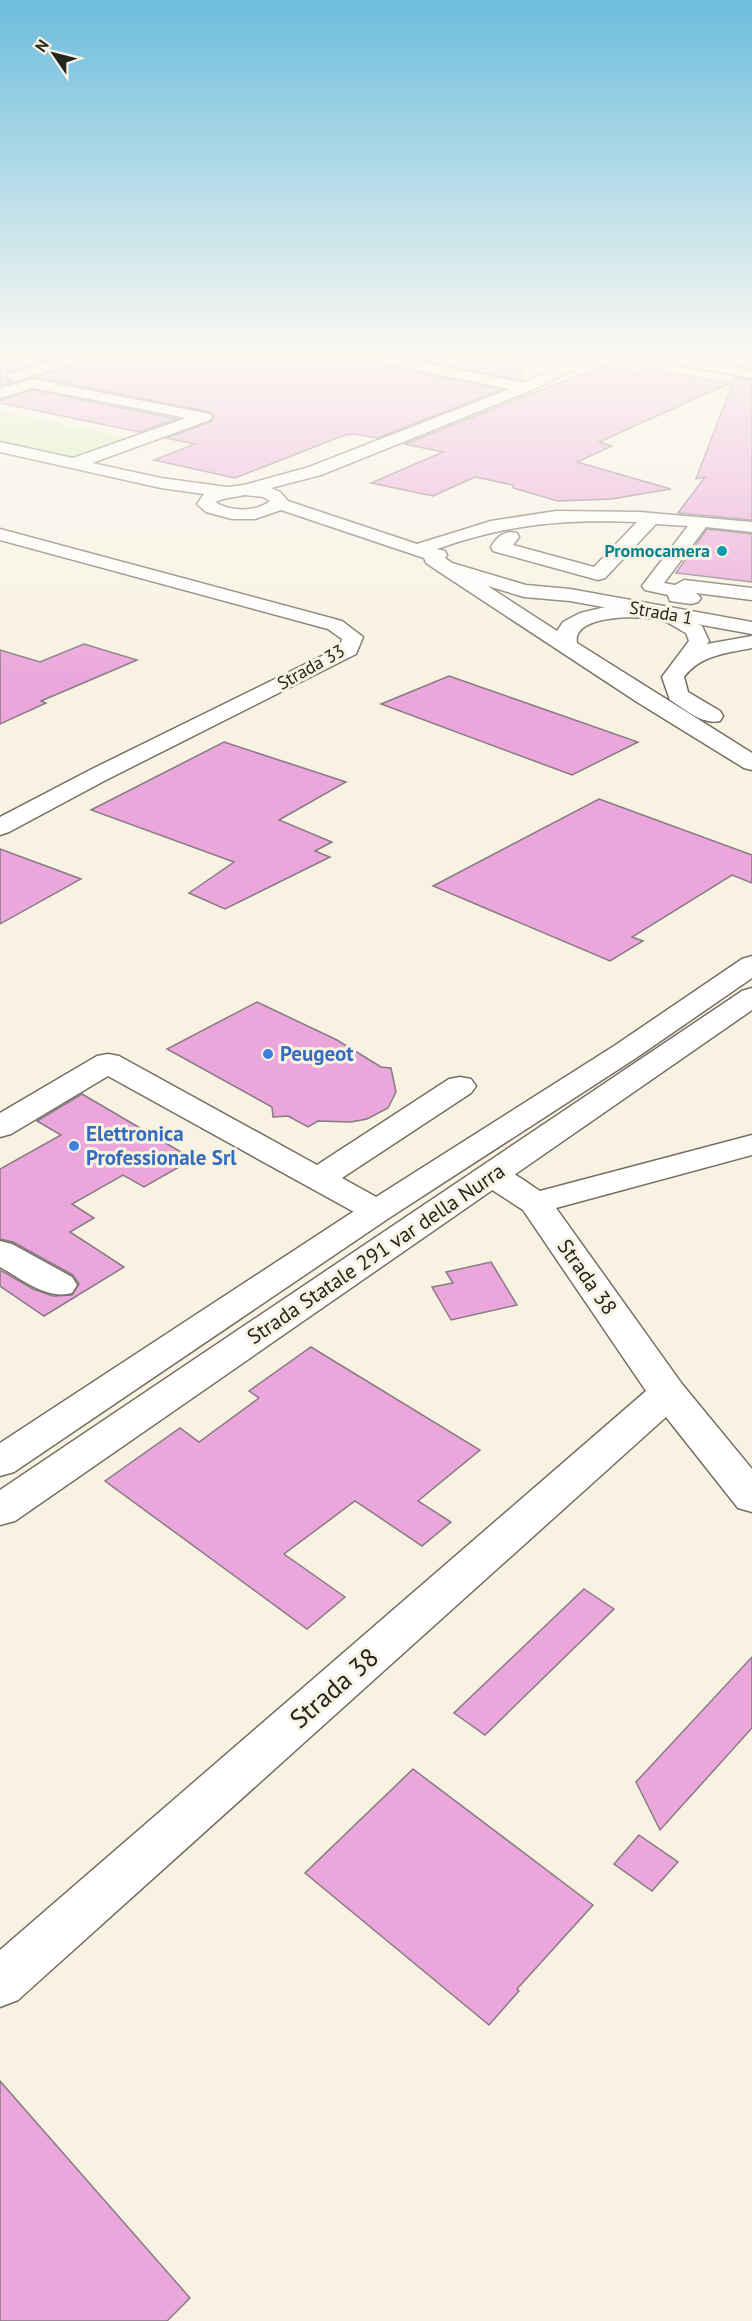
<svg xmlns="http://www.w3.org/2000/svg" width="752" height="2321" font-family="'PT Sans',sans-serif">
<rect width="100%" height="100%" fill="#f8f2e3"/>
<path fill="#d2f1b5" d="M 0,411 L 128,438 L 79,456 L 63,458 L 0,444 Z"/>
<g fill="#eba6db" stroke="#877b84" stroke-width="1.5">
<path d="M 0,357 L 53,357 L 8,372 L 5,378 L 12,382 L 0,386 Z"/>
<path d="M 87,357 L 363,357 L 372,363 L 501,390 L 377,438 L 355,434 L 345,435 L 235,478 L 154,460 L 195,444 L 166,438 L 211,422 L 214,416 L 210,412 L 35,377 L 84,362 Z"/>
<path d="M 408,357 L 522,357 L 523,381 Z"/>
<path d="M 602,366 L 639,373 L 649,369 L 730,383 L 599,442 L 612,446 L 577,462 L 671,489 L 612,499 L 558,501 L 513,488 L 513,485 L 475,477 L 433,496 L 371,483 L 443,452 L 405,444 Z"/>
<path d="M 735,377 L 752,380 L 752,520 L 678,513 L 705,477 L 696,479 Z"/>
<path d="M 33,390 L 177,419 L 139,432 L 0,403 L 0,400 Z"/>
<path d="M 707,529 L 752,534 L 752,582 L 676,573 Z"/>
<path d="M 84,644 L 137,660 L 41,701 L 46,703 L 0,724 L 0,650 L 40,662 Z"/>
<path d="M 449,676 L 638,742 L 572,775 L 381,704 Z"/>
<path d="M 224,742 L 346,782 L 279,820 L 332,842 L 315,851 L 330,857 L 225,909 L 189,893 L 234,862 L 91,810 Z"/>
<path d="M 599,799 L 752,855 L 752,883 L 732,875 L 632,937 L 643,941 L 610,961 L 433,886 Z"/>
<path d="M 0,849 L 81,879 L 0,924 Z"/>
<path d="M 257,1002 L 337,1040 L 381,1067 L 391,1068 L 396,1092 L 388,1108 L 367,1119 L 351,1122 L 318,1121 L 308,1127 L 288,1116 L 273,1117 L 272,1107 L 167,1049 Z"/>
<path d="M 82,1094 L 193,1159 L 144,1187 L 123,1175 L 72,1204 L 94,1218 L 70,1232 L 124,1267 L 44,1316 L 0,1286 L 0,1270 L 33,1289 L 53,1296 L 72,1295 L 79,1284 L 73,1275 L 13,1242 L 0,1239 L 0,1169 L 61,1135 L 37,1121 Z"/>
<path d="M 491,1262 L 517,1305 L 451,1320 L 432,1287 L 453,1283 L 446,1272 Z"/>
<path d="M 311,1347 L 480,1450 L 418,1501 L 451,1522 L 422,1546 L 355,1501 L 284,1554 L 345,1597 L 307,1629 L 105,1481 L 180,1428 L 199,1442 L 259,1398 L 249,1391 Z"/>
<path d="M 584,1589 L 614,1609 L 485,1735 L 454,1713 Z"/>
<path d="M 752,1657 L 752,1728 L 660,1830 L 636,1782 Z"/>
<path d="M 413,1769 L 593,1905 L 517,1989 L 519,1991 L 489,2025 L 305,1873 Z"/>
<path d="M 639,1835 L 678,1862 L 652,1891 L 614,1864 Z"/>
<path d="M 0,2081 L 190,2298 L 167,2321 L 0,2321 Z"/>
</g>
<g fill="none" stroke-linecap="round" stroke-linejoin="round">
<g stroke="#756f62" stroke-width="3">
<g id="minor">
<path d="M 62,357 L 85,357 L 83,360 L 19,380 L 14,381 L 7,377 L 9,374 Z"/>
<path d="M 365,357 L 395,357 L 523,383 L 581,357 L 601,357 L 530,391 L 321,475 L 271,488 L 280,492 L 288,501 L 417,544 L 491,521 L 556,511 L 640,512 L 752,522 L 752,532 L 706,527 L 664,583 L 675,585 L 684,580 L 752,588 L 752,600 L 696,593 L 701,598 L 698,602 L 691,604 L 670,601 L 668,595 L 645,590 L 642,586 L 688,526 L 656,524 L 605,578 L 598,580 L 493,551 L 491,547 C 497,537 504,530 517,533 L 519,537 L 513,545 L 594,567 L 637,522 C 561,519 509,524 437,549 L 445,551 L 447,555 L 445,558 L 452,563 L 526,585 L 570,589 L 752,622 L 752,634 L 570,601 L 524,597 L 438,571 L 426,563 L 424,558 L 281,510 L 255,519 L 232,519 L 206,512 L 197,504 L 204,494 L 161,488 L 0,452 L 0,442 L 73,458 L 186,418 L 33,388 L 0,398 L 0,388 L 32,379 L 210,414 L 212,417 L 210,420 L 92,463 L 161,478 L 227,487 L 244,485 L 309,467 L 509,389 L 372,361 ZM 245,495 L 263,497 L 270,501 C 256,512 231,512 215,502 L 223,499 Z"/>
<path d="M 648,357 L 682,357 L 752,370 L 752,378 L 655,361 Z"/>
<path d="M 0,529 L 342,621 L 363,637 L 356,654 L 106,780 L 9,832 L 0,835 L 0,817 L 90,770 L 340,647 L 342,639 L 328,629 L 0,540 Z"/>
<path d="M 108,1054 L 119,1056 L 317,1165 L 449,1079 L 460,1077 L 471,1079 L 476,1086 L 471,1093 L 342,1178 L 389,1204 L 394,1211 L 389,1218 L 377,1221 L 365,1218 L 108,1076 L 11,1134 L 0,1137 L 0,1113 L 97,1056 Z"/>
<path d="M 752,1135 L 752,1155 L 556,1208 L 682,1384 L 752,1469 L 752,1512 L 738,1508 L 666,1417 L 18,2000 L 0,2007 L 0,1950 L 646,1391 L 523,1210 L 480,1182 L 475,1175 L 480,1168 C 504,1162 521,1179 540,1191 Z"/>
<path d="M 0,1241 L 12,1244 L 72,1277 L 77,1285 L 72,1293 C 46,1300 22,1279 0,1267 Z"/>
</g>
</g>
<g stroke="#756f62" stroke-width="3">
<g id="major">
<path d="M 445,561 L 452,563 L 557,631 L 563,622 L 580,613 L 610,606 L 665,608 L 702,626 L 709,641 L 707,644 L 752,636 L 752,648 C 727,653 700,655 684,677 L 688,692 L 720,711 L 723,716 L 720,721 C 702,725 685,709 670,700 L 662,677 L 689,641 L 686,633 C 678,629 669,622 661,620 C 643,615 571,614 577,643 L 752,753 L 752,770 L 744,768 L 637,702 L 438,571 L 435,567 L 438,563 Z"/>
<path d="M 752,956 L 752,978 L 636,1058 L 389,1218 L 14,1472 L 0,1476 L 0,1443 L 365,1204 L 614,1046 L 742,959 Z"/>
<path d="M 752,988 L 752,1010 L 15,1521 L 0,1525 L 0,1490 L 742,991 Z"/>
</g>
</g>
<use href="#minor" fill="#fff" fill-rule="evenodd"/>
<use href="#major" fill="#fff" fill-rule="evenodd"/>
</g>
<linearGradient id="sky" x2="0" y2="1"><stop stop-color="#6cbddd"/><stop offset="0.52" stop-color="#fcf9f2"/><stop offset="1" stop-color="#fcf9f2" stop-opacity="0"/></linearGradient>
<rect width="752" height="682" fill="url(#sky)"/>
<circle fill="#0f9aa8" stroke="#f8f2e3" stroke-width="2" cx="722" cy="551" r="6"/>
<g fill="#3f7fe0" stroke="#f8f2e3" stroke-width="2">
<circle cx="268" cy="1054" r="6"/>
<circle cx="74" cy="1146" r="6"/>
</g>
<g text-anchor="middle" stroke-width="6" stroke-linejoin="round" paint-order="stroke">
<g font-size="18" font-weight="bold" fill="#0d838f" stroke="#f8f2e3" text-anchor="end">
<text x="710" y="557">Promocamera</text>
</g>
<g font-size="18" fill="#26241f" stroke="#f8f2e3">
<text transform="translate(661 613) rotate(10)" y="6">Strada 1</text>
<text transform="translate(311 667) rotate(-29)" y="6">Strada 33</text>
</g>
<g font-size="21" font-weight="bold" fill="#366cbe" stroke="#f8f2e3" text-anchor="start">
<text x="280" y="1061">Peugeot</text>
<text x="86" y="1141">Elettronica<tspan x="86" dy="24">Professionale Srl</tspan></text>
</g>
<g font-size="21" fill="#26241f" stroke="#f8f2e3">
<text transform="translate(376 1254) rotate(-34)" y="7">Strada Statale 291 var della Nurra</text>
<text transform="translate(587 1277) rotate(55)" y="7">Strada 38</text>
</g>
<g font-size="26" fill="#26241f" stroke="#f8f2e3">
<text transform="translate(334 1688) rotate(-41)" y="9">Strada 38</text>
</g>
</g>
<g transform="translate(54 54) rotate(305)" stroke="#f8f2e3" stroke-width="4.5" paint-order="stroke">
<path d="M0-4.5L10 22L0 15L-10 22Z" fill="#26241f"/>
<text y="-9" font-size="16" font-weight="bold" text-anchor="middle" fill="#26241f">N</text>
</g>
</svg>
